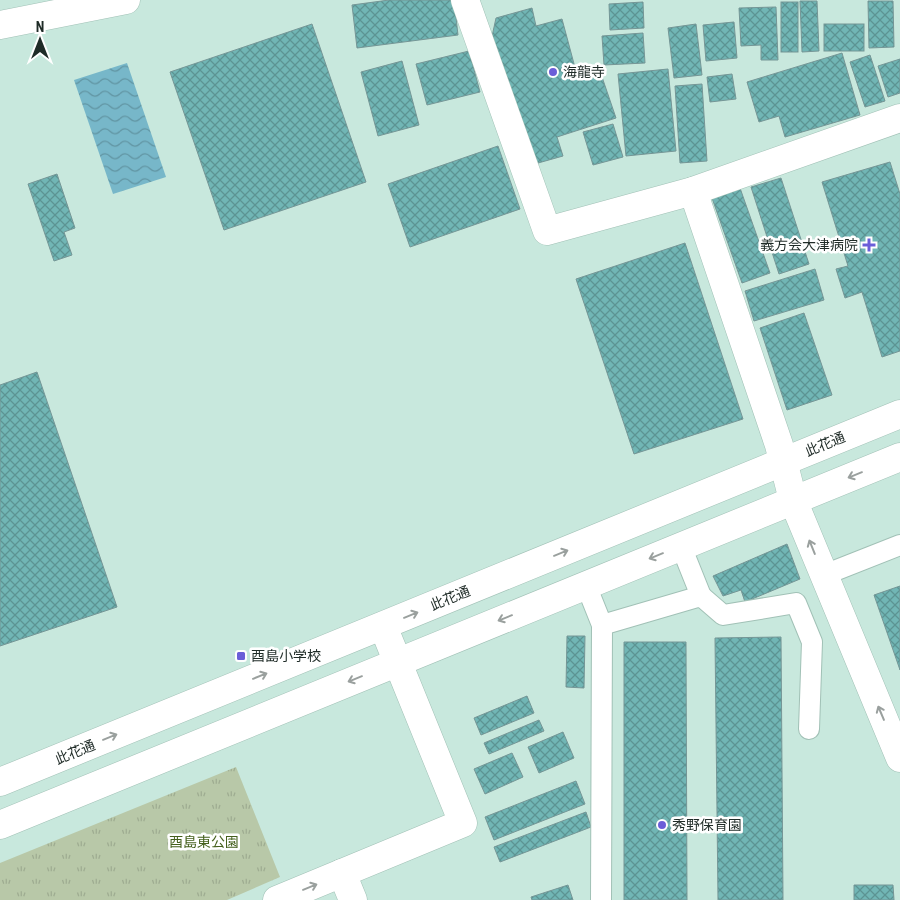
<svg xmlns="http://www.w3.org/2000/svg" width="900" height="900" font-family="'Roboto Condensed','Noto Sans JP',sans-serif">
<defs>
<pattern id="grass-tufts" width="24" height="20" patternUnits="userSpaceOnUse" patternTransform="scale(1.25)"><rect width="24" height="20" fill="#b8c8a8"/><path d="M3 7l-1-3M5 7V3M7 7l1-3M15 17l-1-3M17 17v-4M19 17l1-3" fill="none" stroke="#9eac91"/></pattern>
<pattern id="water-waves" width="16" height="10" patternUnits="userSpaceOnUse" patternTransform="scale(1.25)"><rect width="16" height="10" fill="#77b7c9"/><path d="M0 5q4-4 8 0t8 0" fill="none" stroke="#6195a3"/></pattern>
<pattern id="building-cross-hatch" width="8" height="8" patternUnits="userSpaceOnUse" patternTransform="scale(1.25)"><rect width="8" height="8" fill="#71b6b5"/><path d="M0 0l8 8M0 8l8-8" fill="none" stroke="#5c9493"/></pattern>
</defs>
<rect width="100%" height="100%" fill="#c8e8dd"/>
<path fill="url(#grass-tufts)" d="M 236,767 L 280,877 L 227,900 L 0,900 L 0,863 Z"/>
<path fill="url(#water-waves)" d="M 127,63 L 166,177 L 113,194 L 74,80 Z"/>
<g fill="url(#building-cross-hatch)" stroke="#759696">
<path d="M 389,0 L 454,0 L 458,35 L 357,48 L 352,5 Z"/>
<path d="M 800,1 L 817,1 L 819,51 L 802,52 Z"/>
<path d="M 868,1 L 893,1 L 894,47 L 869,48 Z"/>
<path d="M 643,2 L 644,28 L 610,30 L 609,4 Z"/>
<rect x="781" y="2" width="17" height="50"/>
<path d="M 776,7 L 778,60 L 761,60 L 761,45 L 741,46 L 739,8 Z"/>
<path d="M 532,8 L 536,26 L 562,19 L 577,75 L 601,74 L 616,118 L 557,137 L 563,156 L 531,165 L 491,41 L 496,18 Z"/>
<path d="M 734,22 L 737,58 L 706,61 L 703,25 Z"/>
<path d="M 312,24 L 366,182 L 224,230 L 170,72 Z"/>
<path d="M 696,24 L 702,75 L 674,78 L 668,28 Z"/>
<rect x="824" y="24" width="40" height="27"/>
<path d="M 643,33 L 645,63 L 604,65 L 602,36 Z"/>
<path d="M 469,51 L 480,92 L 427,105 L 416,64 Z"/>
<path d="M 842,53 L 860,115 L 785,137 L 779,116 L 759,122 L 747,82 Z"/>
<path d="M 870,55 L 885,101 L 865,107 L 850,62 Z"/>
<path d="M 900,59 L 900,93 L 888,97 L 878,66 Z"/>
<path d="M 402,61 L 419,125 L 378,136 L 361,72 Z"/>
<path d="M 668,69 L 676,151 L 626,156 L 618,74 Z"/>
<path d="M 732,74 L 736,99 L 710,102 L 707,77 Z"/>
<path d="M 702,84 L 707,161 L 680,163 L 675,86 Z"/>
<path d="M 613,124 L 623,157 L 593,165 L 583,132 Z"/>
<path d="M 498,146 L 520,209 L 410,247 L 388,184 Z"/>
<path d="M 890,162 L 900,194 L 900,351 L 882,357 L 862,292 L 845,298 L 836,269 L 848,266 L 822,182 Z"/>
<path d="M 57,174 L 75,228 L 64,232 L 72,255 L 54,261 L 28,184 Z"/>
<path d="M 781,178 L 809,264 L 779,274 L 751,187 Z"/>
<path d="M 740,188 L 770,273 L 742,283 L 712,198 Z"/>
<path d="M 685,243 L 743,419 L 634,454 L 576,279 Z"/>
<path d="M 815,269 L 824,300 L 754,321 L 745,291 Z"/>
<path d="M 804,313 L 832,395 L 787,410 L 760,328 Z"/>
<path d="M 37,372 L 117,607 L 0,646 L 0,385 Z"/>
<path d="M 787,544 L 800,579 L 745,602 L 741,590 L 723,596 L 713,576 Z"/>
<path d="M 900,586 L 900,670 L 874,595 Z"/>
<path d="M 567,636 L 585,636 L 584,688 L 566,687 Z"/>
<path d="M 781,637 L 783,900 L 718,900 L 715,638 Z"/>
<path d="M 624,642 L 686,642 L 687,900 L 624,900 Z"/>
<path d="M 527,696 L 534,713 L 481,735 L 474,718 Z"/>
<path d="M 539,720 L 544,731 L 489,754 L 484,743 Z"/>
<path d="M 563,732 L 574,758 L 539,773 L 528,747 Z"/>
<path d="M 512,753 L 523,777 L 485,794 L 474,769 Z"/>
<path d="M 576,781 L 585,804 L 494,840 L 485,817 Z"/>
<path d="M 586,812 L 591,827 L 500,862 L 494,847 Z"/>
<path d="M 568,885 L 573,900 L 532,900 L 531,897 Z"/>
<path d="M 854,885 L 893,885 L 894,900 L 854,900 Z"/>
</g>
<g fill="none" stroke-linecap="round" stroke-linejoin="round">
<g stroke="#a1c1b6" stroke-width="22">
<g id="service">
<path d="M 681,546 L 701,596"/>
<path d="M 824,575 L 900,545"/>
<path d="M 586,585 L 602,625 L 701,596 L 723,615 L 796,603 L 812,642 L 809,729"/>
<path d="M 601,900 L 602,625"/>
</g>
</g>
<g stroke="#a1c1b6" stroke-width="29">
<g id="minor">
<path d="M 465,0 L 547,231 L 693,191 L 900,118"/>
<path d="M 0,25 L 126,0"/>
<path d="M 693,191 L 779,445 L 793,500 L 900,758"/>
<path d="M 342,873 L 353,900"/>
<path d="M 277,900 L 463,823 L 383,626"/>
</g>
</g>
<g stroke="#a1c1b6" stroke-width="29">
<g id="tertiary">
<path d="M 0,782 L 900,414"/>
<path d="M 0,825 L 900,457"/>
</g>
</g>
<use href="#service" stroke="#fff" stroke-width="20"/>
<use href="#minor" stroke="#fff" stroke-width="28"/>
<use href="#tertiary" stroke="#fff" stroke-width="28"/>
</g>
<defs><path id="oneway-shaft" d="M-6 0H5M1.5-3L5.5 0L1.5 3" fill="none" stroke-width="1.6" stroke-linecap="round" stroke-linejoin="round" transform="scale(1.25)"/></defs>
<g stroke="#9aa09e">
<use href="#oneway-shaft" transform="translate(855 475) rotate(158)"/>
<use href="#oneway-shaft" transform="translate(812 547) rotate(-112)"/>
<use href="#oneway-shaft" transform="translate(561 553) rotate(-22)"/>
<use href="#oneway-shaft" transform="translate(656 556) rotate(158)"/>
<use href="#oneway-shaft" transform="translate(411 615) rotate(-22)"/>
<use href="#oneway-shaft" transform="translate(505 618) rotate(158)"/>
<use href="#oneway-shaft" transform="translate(260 676) rotate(-22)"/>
<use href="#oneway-shaft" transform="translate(355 679) rotate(158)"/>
<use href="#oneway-shaft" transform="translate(881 713) rotate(-113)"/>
<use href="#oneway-shaft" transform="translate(110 737) rotate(-22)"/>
<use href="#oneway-shaft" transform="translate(310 887) rotate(-22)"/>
</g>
<g fill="#6b5ed8" stroke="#fff" stroke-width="2">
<circle cx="553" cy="72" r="5"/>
<path d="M866.5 237.5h5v5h5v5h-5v5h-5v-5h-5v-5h5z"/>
<rect x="236" y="651" width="10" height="10" rx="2.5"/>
<circle cx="662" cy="825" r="5"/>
</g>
<g text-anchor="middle" stroke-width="5" stroke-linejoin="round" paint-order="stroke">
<g font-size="14" fill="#1f2b27" stroke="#fff" text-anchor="start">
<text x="563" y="77">海龍寺</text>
<text x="858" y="250" text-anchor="end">義方会大津病院</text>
<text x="251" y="661">酉島小学校</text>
<text x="672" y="830">秀野保育園</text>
</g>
<g font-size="14" fill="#1f2b27" stroke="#fff">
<text transform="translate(825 444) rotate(-22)" y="5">此花通</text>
<text transform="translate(450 598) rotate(-22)" y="5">此花通</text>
<text transform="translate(75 752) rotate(-22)" y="5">此花通</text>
</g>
<g font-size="14" fill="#45601d" stroke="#fff">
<text x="204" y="847">酉島東公園</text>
</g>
</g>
<g transform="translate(40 40)" stroke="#ffffff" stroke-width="4" paint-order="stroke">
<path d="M0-4L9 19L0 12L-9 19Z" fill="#1f2b27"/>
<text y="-8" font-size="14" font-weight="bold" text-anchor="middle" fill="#1f2b27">N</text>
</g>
</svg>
